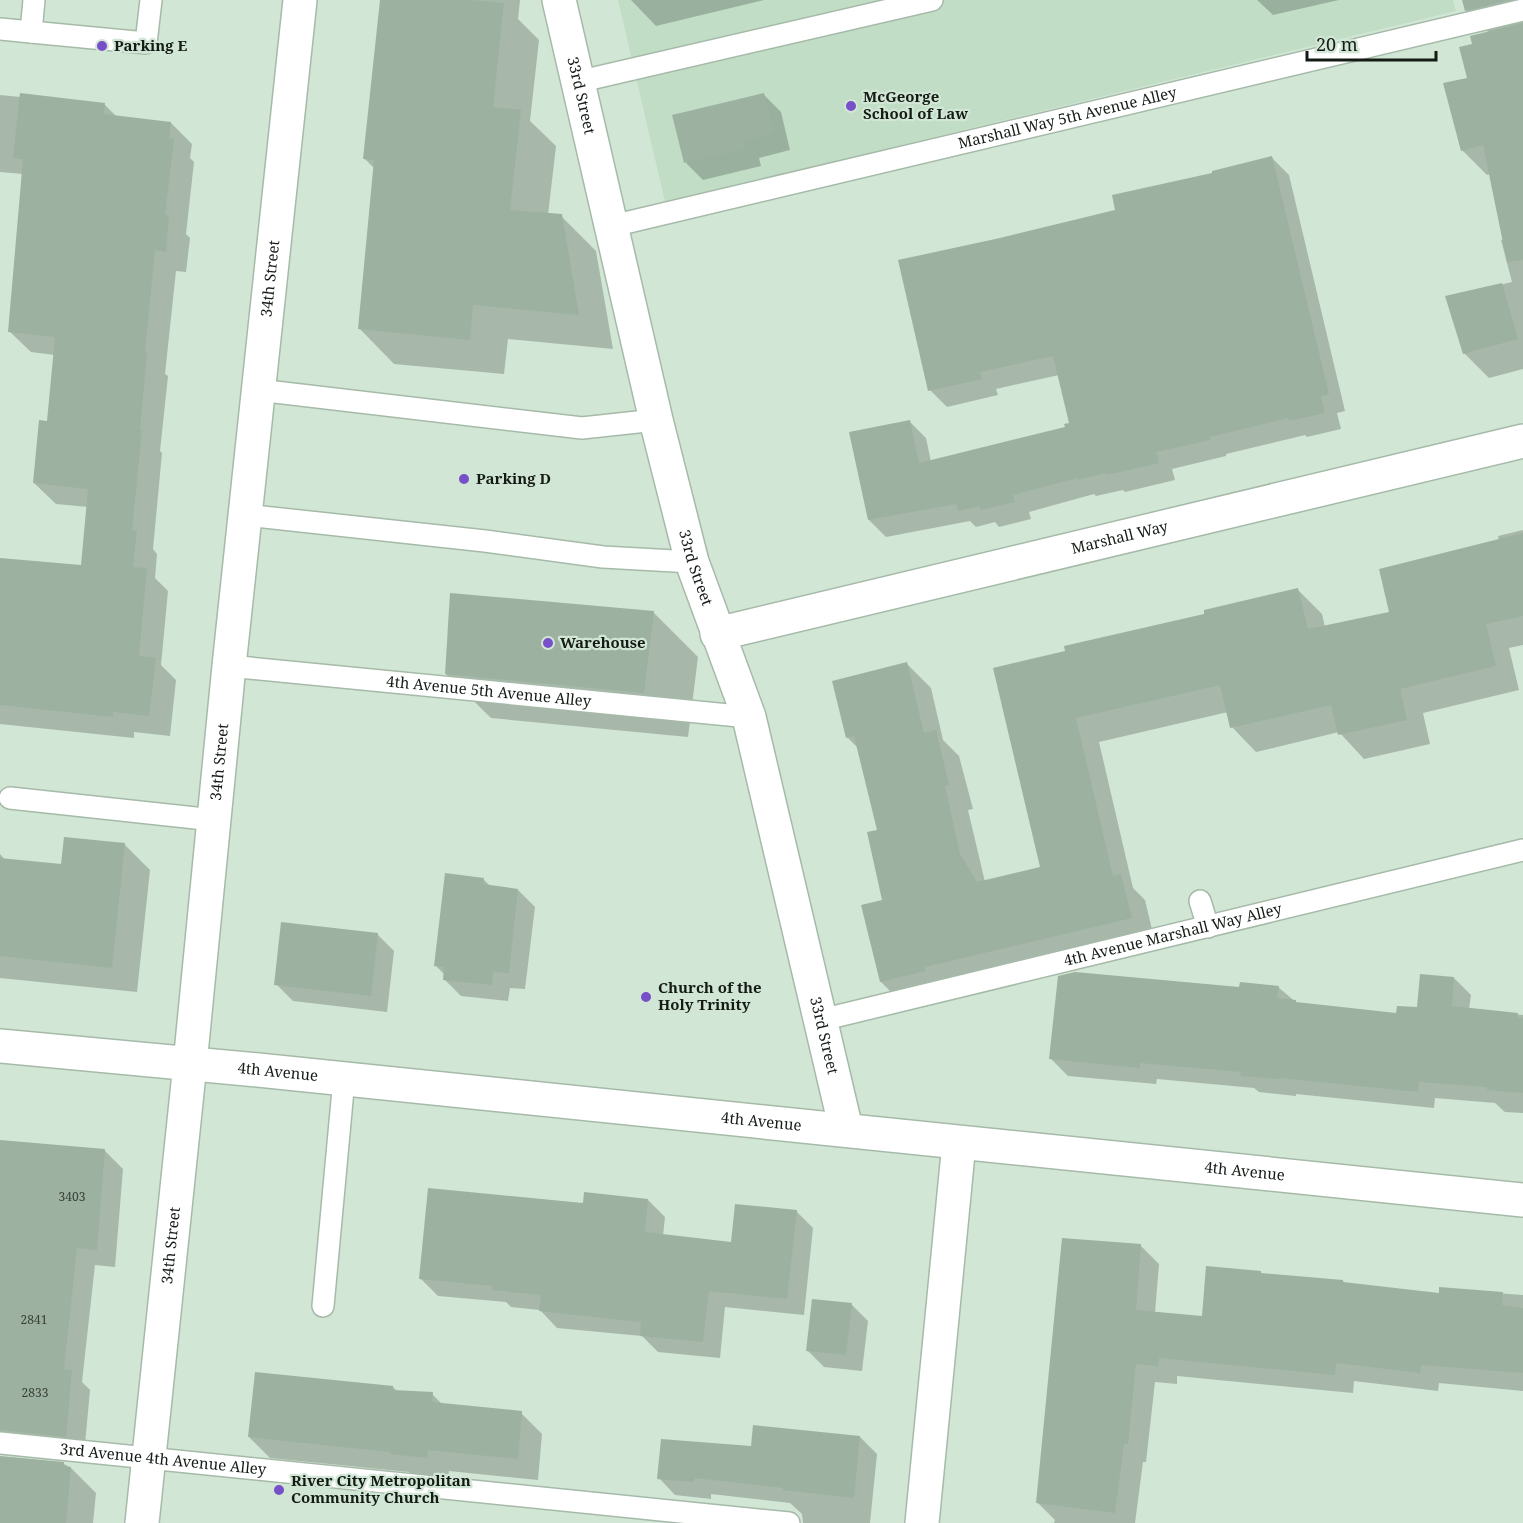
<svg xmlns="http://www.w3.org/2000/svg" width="1523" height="1523" font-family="'Noto Serif',serif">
<rect width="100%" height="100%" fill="#d1e6d5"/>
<path fill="#c1ddc6" d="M 618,0 L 1453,0 L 1456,11 L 665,202 Z"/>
<g fill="#0003">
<path d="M 382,0 L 520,0 L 518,19 L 539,40 L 530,121 L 556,146 L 548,215 L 561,216 L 596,251 L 613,349 L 508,339 L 504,374 L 394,364 L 359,328 L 375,169 L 364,158 Z"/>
<path d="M 631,0 L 764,0 L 656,26 Z"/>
<path d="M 1257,0 L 1339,0 L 1273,15 Z"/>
<path d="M 1464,0 L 1523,0 L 1523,369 L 1489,378 L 1464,353 L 1447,297 L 1512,282 L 1501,240 L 1504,239 L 1491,174 L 1487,175 L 1462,150 L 1474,45 L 1488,32 L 1466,10 Z"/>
<path d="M 0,95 L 105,105 L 117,117 L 171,123 L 192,144 L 190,158 L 194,162 L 186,234 L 190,238 L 186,272 L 176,271 L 165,374 L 168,376 L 160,451 L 162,453 L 153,549 L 157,554 L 155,578 L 168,591 L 161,665 L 176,680 L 170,736 L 134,732 L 134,738 L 0,724 L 0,559 L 83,567 L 88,507 L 56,504 L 34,483 L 48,423 L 55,355 L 31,352 L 9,331 L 23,174 L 0,172 Z"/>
<path d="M 764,95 L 781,112 L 790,150 L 759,158 L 761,166 L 703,180 L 686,163 Z"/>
<path d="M 1272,158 L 1289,175 L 1345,411 L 1337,413 L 1341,429 L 1307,437 L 1305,435 L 1226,454 L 1226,456 L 1172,469 L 1175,480 L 1125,492 L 1123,490 L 1096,496 L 1094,494 L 1029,512 L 1031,519 L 999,527 L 995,522 L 976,527 L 970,521 L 886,537 L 869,520 L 909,421 L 926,438 L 931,462 L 1067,428 L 1071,424 L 1059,375 L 996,389 L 998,395 L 947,407 L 930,390 L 1000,240 L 1117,211 L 1214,175 Z"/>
<path d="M 1523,530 L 1523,645 L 1509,648 L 1519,690 L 1423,713 L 1430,744 L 1364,759 L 1339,732 L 1256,752 L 1232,727 L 1228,712 L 1099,742 L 1133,888 L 1145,900 L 1155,942 L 905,1006 L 881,982 L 884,901 L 879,831 L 859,749 L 847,737 L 907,664 L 931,688 L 943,740 L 959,756 L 973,809 L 968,810 L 985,882 L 1042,869 L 1067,652 L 1298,590 L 1322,614 L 1325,627 L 1391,613 L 1499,541 L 1498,536 Z"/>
<path d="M 653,612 L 698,657 L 688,737 L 491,718 L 446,674 Z"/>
<path d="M 124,844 L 150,870 L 137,992 L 0,978 L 0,854 L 6,861 L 62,866 Z"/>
<path d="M 483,879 L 491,887 L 518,890 L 535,907 L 525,989 L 510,988 L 508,1001 L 461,996 L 444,979 L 445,975 L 436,966 Z"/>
<path d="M 377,934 L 394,951 L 387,1012 L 293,1001 L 276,984 Z"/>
<path d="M 1454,978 L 1471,995 L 1469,1009 L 1523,1015 L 1523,1113 L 1505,1112 L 1495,1103 L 1435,1098 L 1434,1108 L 1296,1094 L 1296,1096 L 1259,1092 L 1254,1088 L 1157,1079 L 1156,1084 L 1068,1076 L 1051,1059 L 1241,989 L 1278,987 L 1298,1004 L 1398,1015 L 1418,1009 Z"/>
<path d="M 0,1142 L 105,1151 L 123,1169 L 115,1267 L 95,1265 L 82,1382 L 90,1390 L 84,1455 L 0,1444 Z"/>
<path d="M 648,1200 L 665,1217 L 663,1236 L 733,1243 L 796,1211 L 813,1228 L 804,1315 L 725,1307 L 720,1358 L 658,1352 L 642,1336 L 557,1328 L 540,1310 L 511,1307 L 506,1302 L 438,1296 L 421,1279 L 585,1205 Z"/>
<path d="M 1141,1246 L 1159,1264 L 1155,1313 L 1203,1317 L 1260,1272 L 1263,1275 L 1343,1281 L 1345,1284 L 1440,1295 L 1441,1289 L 1523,1295 L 1523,1391 L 1439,1383 L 1438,1391 L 1354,1381 L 1353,1393 L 1177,1376 L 1177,1384 L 1155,1382 L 1146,1462 L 1143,1462 L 1135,1523 L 1054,1523 L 1055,1520 L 1037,1502 Z"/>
<path d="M 851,1304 L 868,1321 L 862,1371 L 824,1367 L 807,1350 Z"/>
<path d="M 393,1387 L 397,1391 L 432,1394 L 443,1405 L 521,1413 L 542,1434 L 538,1480 L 449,1471 L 448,1478 L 412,1475 L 409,1472 L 270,1458 L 249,1437 Z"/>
<path d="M 860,1437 L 877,1454 L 870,1523 L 803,1523 L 802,1514 L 790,1503 L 711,1494 L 711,1499 L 675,1495 L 659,1478 L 752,1448 Z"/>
<path d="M 0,1457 L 64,1464 L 71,1468 L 96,1493 L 93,1523 L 0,1523 Z"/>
</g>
<g fill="#9db1a0">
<path d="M 380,0 L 470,0 L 504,3 L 493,107 L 521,110 L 510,210 L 562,214 L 579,315 L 473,305 L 470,340 L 358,329 L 374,160 L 363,159 Z"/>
<path d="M 1462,0 L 1510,0 L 1465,11 Z"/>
<path d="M 1523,23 L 1523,260 L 1507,262 L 1483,145 L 1461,151 L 1443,83 L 1467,78 L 1459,47 L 1472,44 L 1470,36 Z"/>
<path d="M 20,93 L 105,103 L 104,114 L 171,122 L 169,138 L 174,139 L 165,215 L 169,215 L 166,252 L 155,250 L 145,353 L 147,353 L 140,430 L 142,430 L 132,531 L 137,531 L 133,567 L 147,568 L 139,656 L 156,658 L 149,716 L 113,712 L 113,717 L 0,705 L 0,558 L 81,565 L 88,489 L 33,483 L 39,420 L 47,421 L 55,337 L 8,332 L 23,159 L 13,158 Z"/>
<path d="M 764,93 L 774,133 L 743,141 L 745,149 L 684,163 L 672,115 Z"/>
<path d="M 1272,156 L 1329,394 L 1321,396 L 1325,413 L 1289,421 L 1288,418 L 1210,437 L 1210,440 L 1156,452 L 1159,463 L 1107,475 L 1106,473 L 1078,480 L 1077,478 L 1013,495 L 1015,502 L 981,510 L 979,506 L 958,511 L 956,504 L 868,520 L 849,432 L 910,420 L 919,463 L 1065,427 L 1064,424 L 1069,423 L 1053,356 L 980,372 L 982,379 L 928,391 L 898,260 L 1000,238 L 1115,210 L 1112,195 L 1212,173 L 1212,171 Z"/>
<path d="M 1502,283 L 1518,339 L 1463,354 L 1445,296 Z"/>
<path d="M 1523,533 L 1523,616 L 1486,624 L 1496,666 L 1400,689 L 1407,720 L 1338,735 L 1331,705 L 1230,728 L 1220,685 L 1076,718 L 1113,876 L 1121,874 L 1132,918 L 925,967 L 925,971 L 880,982 L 861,905 L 882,900 L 867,832 L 877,830 L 854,736 L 846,738 L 832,681 L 907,662 L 924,733 L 936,730 L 949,785 L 945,786 L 960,854 L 977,882 L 1040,867 L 993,668 L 1065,651 L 1064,646 L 1204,614 L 1204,610 L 1298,588 L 1308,629 L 1389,612 L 1379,569 Z"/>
<path d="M 450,593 L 654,611 L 644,693 L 445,674 Z"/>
<path d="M 64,837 L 125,843 L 112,968 L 0,956 L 0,858 L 61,864 Z"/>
<path d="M 445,873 L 484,878 L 483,884 L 518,889 L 509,973 L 493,972 L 492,985 L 443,980 L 444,967 L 434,966 Z"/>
<path d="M 281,922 L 378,933 L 371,996 L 274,985 Z"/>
<path d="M 1075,972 L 1239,987 L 1240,982 L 1279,986 L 1277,998 L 1296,1000 L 1296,1002 L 1396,1013 L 1397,1006 L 1417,1007 L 1420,974 L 1454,977 L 1452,1006 L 1518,1013 L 1517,1018 L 1523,1018 L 1523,1093 L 1487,1090 L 1487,1087 L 1419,1082 L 1418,1092 L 1280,1078 L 1280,1079 L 1240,1076 L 1241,1072 L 1140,1063 L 1140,1068 L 1049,1059 L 1058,976 Z"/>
<path d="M 0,1140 L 105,1149 L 97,1250 L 77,1248 L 64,1369 L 72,1370 L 66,1437 L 0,1430 Z"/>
<path d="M 428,1188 L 583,1203 L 584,1192 L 648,1199 L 645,1232 L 731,1242 L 735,1204 L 797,1210 L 787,1299 L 709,1291 L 703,1342 L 640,1336 L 641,1322 L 539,1311 L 541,1295 L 492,1290 L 493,1286 L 419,1279 Z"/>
<path d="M 1062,1238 L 1141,1244 L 1136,1310 L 1202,1316 L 1206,1266 L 1261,1271 L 1261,1273 L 1343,1280 L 1343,1282 L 1439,1293 L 1439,1287 L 1503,1292 L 1502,1305 L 1523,1308 L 1523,1373 L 1421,1365 L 1420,1373 L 1336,1363 L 1335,1375 L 1159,1358 L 1158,1366 L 1136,1364 L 1128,1444 L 1124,1444 L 1115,1513 L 1036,1503 Z"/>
<path d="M 812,1299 L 852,1303 L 846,1355 L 806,1351 Z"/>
<path d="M 255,1372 L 393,1386 L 393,1390 L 433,1392 L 432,1402 L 522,1411 L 518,1459 L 428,1450 L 427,1458 L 390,1454 L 390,1452 L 248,1437 Z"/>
<path d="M 753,1425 L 860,1436 L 854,1498 L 783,1490 L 783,1488 L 695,1478 L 694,1482 L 657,1479 L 661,1439 L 751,1446 Z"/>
<path d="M 0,1456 L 64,1462 L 64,1466 L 71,1467 L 66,1523 L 0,1523 Z"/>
</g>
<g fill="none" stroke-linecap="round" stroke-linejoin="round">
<g stroke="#a6baa9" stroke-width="24">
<g id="service">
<path d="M 0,29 L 31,32 L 34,0"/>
<path d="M 31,32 L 146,43 L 151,0"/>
<path d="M 577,82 L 932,0"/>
<path id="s1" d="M 612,226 L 1523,10"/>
<path d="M 258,390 L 582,428 L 656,420"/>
<path d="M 245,515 L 485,541 L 603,557 L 692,562"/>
<path id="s2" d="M 229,666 L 749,717"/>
<path d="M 10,798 L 214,820"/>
<path d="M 1200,901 L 1208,927"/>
<path id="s3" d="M 821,1020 L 1523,850"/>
<path d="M 323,1306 L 344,1079"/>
<path id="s4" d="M 0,1443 L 789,1523"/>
</g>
</g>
<g stroke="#a6baa9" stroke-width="36">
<g id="minor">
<path id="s5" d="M 559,0 L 656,420 L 692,562 L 749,717 L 846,1129"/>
<path id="s6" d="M 717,634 L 1523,441"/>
<path id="s7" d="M 0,1046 L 258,1070 L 1523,1200"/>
<path d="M 922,1523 L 959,1143"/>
</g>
</g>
<g stroke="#a6baa9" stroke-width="36">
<g id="tertiary">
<path id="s8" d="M 142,1523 L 190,1064 L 229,666 L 300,0"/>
</g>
</g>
<use href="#service" stroke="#fff" stroke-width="21"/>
<use href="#minor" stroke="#fff" stroke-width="33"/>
<use href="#tertiary" stroke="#fff" stroke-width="33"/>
</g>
<g fill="#774fc8" stroke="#d1e6d5" stroke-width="2">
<circle cx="102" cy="46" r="6"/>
<circle cx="851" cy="106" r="6"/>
<circle cx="464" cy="479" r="6"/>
<circle cx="548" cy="643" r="6"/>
<circle cx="646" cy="997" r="6"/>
<circle cx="279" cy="1490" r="6"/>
</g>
<g text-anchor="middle" stroke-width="4.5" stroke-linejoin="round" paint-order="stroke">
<g font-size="12" fill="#364038">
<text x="72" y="1201">3403</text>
<text x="34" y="1324">2841</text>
<text x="35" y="1397">2833</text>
</g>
<g font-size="15" font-weight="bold" fill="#141b15" stroke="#d1e6d5" text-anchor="start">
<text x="114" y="51">Parking E</text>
<text x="863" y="102">McGeorge<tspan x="863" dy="17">School of Law</tspan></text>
<text x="476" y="484">Parking D</text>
<text x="560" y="648">Warehouse</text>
<text x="658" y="993">Church of the<tspan x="658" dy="17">Holy Trinity</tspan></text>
<text x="291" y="1486">River City Metropolitan<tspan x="291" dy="17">Community Church</tspan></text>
</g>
<g font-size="15" fill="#141b15" stroke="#d1e6d5">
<text dy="5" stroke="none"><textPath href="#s5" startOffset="98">33rd Street</textPath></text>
<text dy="5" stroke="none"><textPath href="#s1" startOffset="468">Marshall Way 5th Avenue Alley</textPath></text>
<text dy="5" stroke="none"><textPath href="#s8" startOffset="1251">34th Street</textPath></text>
<text dy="5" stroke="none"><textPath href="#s6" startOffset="414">Marshall Way</textPath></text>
<text dy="5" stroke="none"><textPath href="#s5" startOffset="584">33rd Street</textPath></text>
<text dy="5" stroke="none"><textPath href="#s2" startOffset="261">4th Avenue 5th Avenue Alley</textPath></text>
<text dy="5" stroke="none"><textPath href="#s8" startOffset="765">34th Street</textPath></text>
<text dy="5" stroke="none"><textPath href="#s3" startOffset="362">4th Avenue Marshall Way Alley</textPath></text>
<text dy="5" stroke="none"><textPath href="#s5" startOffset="1070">33rd Street</textPath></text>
<text dy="5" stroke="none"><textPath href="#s7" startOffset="279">4th Avenue</textPath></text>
<text dy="5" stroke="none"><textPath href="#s7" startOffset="765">4th Avenue</textPath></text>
<text dy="5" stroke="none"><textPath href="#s7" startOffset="1251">4th Avenue</textPath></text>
<text dy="5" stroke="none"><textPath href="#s8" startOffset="279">34th Street</textPath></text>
<text dy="5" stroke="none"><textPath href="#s4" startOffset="164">3rd Avenue 4th Avenue Alley</textPath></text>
</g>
</g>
<path d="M1307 51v9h129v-9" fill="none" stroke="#141b15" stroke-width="3"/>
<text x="1316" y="51" font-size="18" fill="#141b15" stroke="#d1e6d5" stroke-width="4.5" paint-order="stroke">20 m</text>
</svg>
